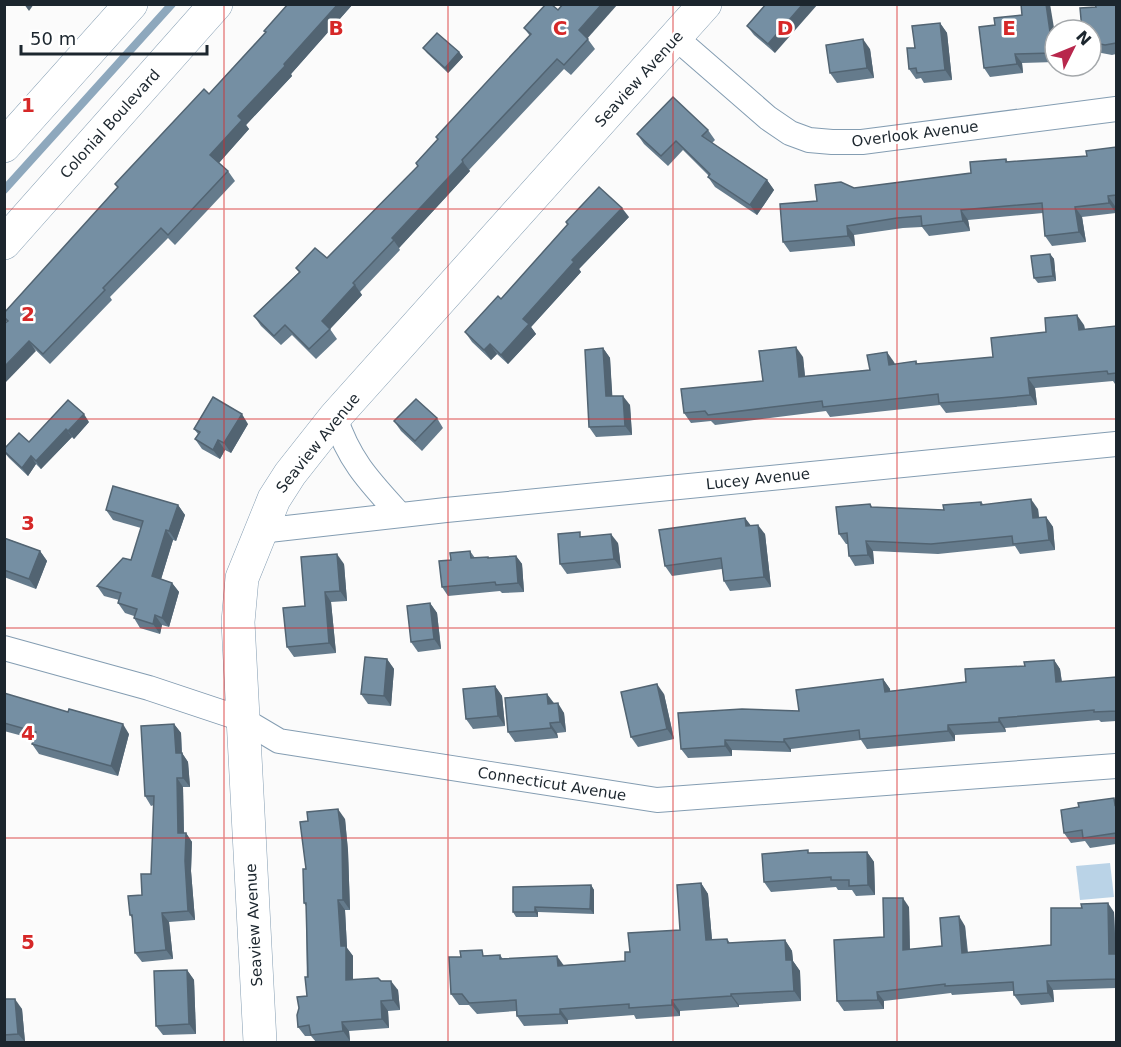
<svg xmlns="http://www.w3.org/2000/svg" width="1121" height="1047" font-family="'DejaVu Sans',sans-serif">
<rect width="100%" height="100%" fill="#fbfbfb"/>
<path fill="#bad3e7" d="M 1110,863 L 1114,897 L 1080,900 L 1076,866 Z"/>
<g fill="none" stroke-linecap="round" stroke-linejoin="round">
<path stroke="#8ea8bd" stroke-width="8" d="M 4,190 L 172,4"/>
<g stroke="#849db2" stroke-width="26">
<g id="street">
<path d="M 676,38 L 768,118 L 790,133 L 809,140 L 832,142 L 862,142 L 1116,109"/>
<path d="M 335,417 C 349,461 370,482 400,515"/>
<path d="M 260,531 L 446,510 L 1116,444"/>
<path d="M 4,648 L 149,688 L 242,719 L 279,741 L 657,800 L 1116,766"/>
</g>
</g>
<g stroke="#849db2" stroke-width="34">
<g id="secondary">
<path d="M 4,146 L 131,4"/>
<path d="M 4,243 L 216,4"/>
<path d="M 260,1042 L 238,622 L 242,578 L 274,499 L 290,474 L 335,417 L 705,4"/>
</g>
</g>
<use href="#street" stroke="#fff" stroke-width="24"/>
<use href="#secondary" stroke="#fff" stroke-width="33"/>
</g>
<g fill="#657b8c">
<path d="M 288,4 L 353,4 L 291,74 L 292,76 L 246,125 L 249,129 L 219,163 L 228,171 L 235,181 L 175,245 L 168,238 L 110,297 L 112,300 L 50,364 L 7,322 L 4,319 L 4,313 L 118,188 L 115,184 L 209,94 L 265,33 Z"/>
<path d="M 766,4 L 775,53 L 754,35 L 747,26 Z"/>
<path d="M 1116,4 L 1116,54 L 1112,55 L 1091,51 L 1091,30 L 1096,7 Z"/>
<path d="M 940,23 L 947,33 L 952,80 L 924,83 L 921,78 L 916,79 L 909,69 L 915,48 Z"/>
<path d="M 524,28 L 587,38 L 595,49 L 571,75 L 564,69 L 469,170 L 470,171 L 399,248 L 400,250 L 360,292 L 362,295 L 330,329 L 337,339 L 316,359 L 292,335 L 281,345 L 261,326 L 254,316 L 299,272 L 296,268 L 327,258 L 418,166 L 416,163 L 438,140 L 436,137 L 530,36 Z"/>
<path d="M 1055,34 L 1055,62 L 1022,63 L 1023,73 L 990,77 L 984,68 Z"/>
<path d="M 423,48 L 459,52 L 463,57 L 448,73 L 427,53 Z"/>
<path d="M 870,49 L 874,78 L 837,83 L 830,73 Z"/>
<path d="M 708,130 L 715,140 L 712,143 L 767,180 L 774,190 L 757,215 L 715,187 L 708,177 L 709,176 L 683,150 L 668,166 L 644,144 L 637,134 Z"/>
<path d="M 1116,148 L 1116,206 L 1115,206 L 1116,213 L 1082,217 L 1086,242 L 1052,246 L 1045,236 L 1043,213 L 968,220 L 970,231 L 929,236 L 922,227 L 903,228 L 854,235 L 855,246 L 790,252 L 783,242 L 817,201 L 854,188 L 971,173 L 1006,159 L 1008,162 L 1087,156 Z"/>
<path d="M 629,217 L 579,269 L 581,272 L 531,327 L 536,334 L 508,364 L 497,354 L 491,360 L 472,342 L 465,332 L 501,299 L 567,225 L 566,222 Z"/>
<path d="M 1050,254 L 1054,259 L 1056,281 L 1038,283 L 1034,278 Z"/>
<path d="M 1084,325 L 1085,329 L 1116,326 L 1116,383 L 1115,384 L 1113,381 L 1035,388 L 1037,405 L 946,413 L 940,405 L 830,417 L 826,411 L 715,425 L 711,421 L 691,423 L 684,413 L 763,381 L 803,357 L 805,376 L 870,370 L 894,362 L 895,364 L 916,361 L 918,364 L 993,357 L 1046,332 Z"/>
<path d="M 603,348 L 610,358 L 612,396 L 630,405 L 632,435 L 596,437 L 589,427 Z"/>
<path d="M 437,418 L 443,428 L 422,451 L 401,431 L 394,421 Z"/>
<path d="M 89,422 L 74,439 L 72,437 L 41,469 L 36,464 L 28,476 L 9,458 L 4,452 L 29,442 Z"/>
<path d="M 248,424 L 231,453 L 225,450 L 220,459 L 202,449 L 195,439 L 198,434 L 194,429 Z"/>
<path d="M 981,502 L 983,504 L 1038,509 L 1039,518 L 1046,517 L 1053,527 L 1055,550 L 1020,554 L 1015,546 L 938,554 L 873,551 L 874,564 L 855,566 L 849,556 L 848,544 L 846,544 L 839,534 L 870,504 L 872,507 L 944,510 Z"/>
<path d="M 178,505 L 185,515 L 176,541 L 173,540 L 161,579 L 172,583 L 179,592 L 169,627 L 162,625 L 160,634 L 140,628 L 134,618 L 134,616 L 125,613 L 118,603 L 119,600 L 104,596 L 97,586 L 131,560 L 141,528 L 113,520 L 106,510 Z"/>
<path d="M 745,518 L 750,525 L 765,534 L 771,587 L 730,591 L 724,581 L 722,569 L 672,576 L 665,566 Z"/>
<path d="M 5,538 L 40,551 L 47,561 L 36,589 L 4,577 Z"/>
<path d="M 618,543 L 621,568 L 567,574 L 560,564 Z"/>
<path d="M 470,551 L 475,558 L 488,557 L 489,558 L 516,556 L 522,564 L 524,592 L 502,593 L 500,591 L 448,596 L 442,587 L 451,560 Z"/>
<path d="M 344,564 L 347,601 L 331,602 L 336,653 L 294,657 L 287,647 L 305,606 Z"/>
<path d="M 430,603 L 437,613 L 441,649 L 418,652 L 411,642 Z"/>
<path d="M 387,659 L 394,669 L 391,706 L 368,704 L 361,694 Z"/>
<path d="M 1054,660 L 1060,669 L 1062,682 L 1116,677 L 1116,721 L 1101,722 L 1099,720 L 1005,728 L 1006,732 L 955,735 L 955,741 L 867,749 L 861,740 L 791,749 L 791,752 L 732,750 L 732,756 L 688,758 L 681,749 L 799,711 L 883,679 L 890,689 L 890,691 L 966,682 L 1025,666 Z"/>
<path d="M 495,686 L 502,696 L 505,726 L 473,729 L 466,719 Z"/>
<path d="M 4,693 L 129,734 L 118,776 L 39,754 L 32,744 L 34,739 L 4,731 Z"/>
<path d="M 547,694 L 554,703 L 564,713 L 566,732 L 557,733 L 558,738 L 515,742 L 508,732 Z"/>
<path d="M 664,694 L 674,739 L 638,747 L 631,737 Z"/>
<path d="M 174,724 L 181,733 L 182,753 L 188,762 L 190,787 L 183,787 L 184,833 L 186,833 L 192,842 L 191,871 L 195,920 L 169,922 L 173,959 L 142,962 L 135,953 L 133,919 L 130,915 L 142,895 L 151,874 L 154,805 L 151,806 L 145,796 Z"/>
<path d="M 1116,801 L 1116,844 L 1090,848 L 1085,841 L 1071,843 L 1064,833 Z"/>
<path d="M 345,819 L 348,851 L 350,910 L 345,910 L 347,948 L 353,956 L 353,980 L 381,981 L 398,990 L 400,1010 L 388,1011 L 389,1028 L 349,1031 L 350,1041 L 340,1042 L 316,1042 L 311,1036 L 305,1036 L 298,1027 L 307,996 L 306,906 L 304,903 Z"/>
<path d="M 867,852 L 874,862 L 875,895 L 856,896 L 852,890 L 838,890 L 836,887 L 771,892 L 764,882 L 811,853 Z"/>
<path d="M 701,883 L 708,894 L 712,940 L 727,939 L 730,943 L 785,940 L 792,951 L 793,961 L 800,971 L 801,1001 L 739,1005 L 739,1007 L 680,1011 L 680,1016 L 636,1019 L 634,1015 L 568,1020 L 568,1024 L 524,1026 L 517,1016 L 516,1011 L 477,1014 L 469,1005 L 459,1005 L 451,994 L 461,957 L 500,955 L 503,959 L 564,965 L 625,961 L 630,952 L 680,930 Z"/>
<path d="M 591,885 L 594,890 L 594,914 L 538,912 L 538,917 L 516,917 L 513,912 Z"/>
<path d="M 909,907 L 910,950 L 942,946 L 965,926 L 968,952 L 1051,945 L 1114,912 L 1116,954 L 1116,988 L 1053,990 L 1054,1002 L 1021,1005 L 1014,995 L 1014,991 L 1011,991 L 952,995 L 951,993 L 884,1001 L 884,1009 L 844,1011 L 837,1001 L 884,937 Z"/>
<path d="M 187,970 L 194,980 L 196,1034 L 163,1035 L 156,1026 Z"/>
<path d="M 4,997 L 6,1000 L 22,1009 L 25,1042 L 4,1042 Z"/>
</g>
<g fill="#526472">
<path d="M 24,4 L 34,4 L 29,11 Z"/>
<path d="M 338,4 L 353,4 L 291,74 L 292,76 L 246,125 L 249,129 L 217,165 L 210,155 L 238,116 Z"/>
<path d="M 602,4 L 618,4 L 586,40 L 579,30 Z"/>
<path d="M 803,4 L 818,4 L 775,53 L 768,44 Z"/>
<path d="M 1046,4 L 1050,4 L 1055,34 L 1055,56 L 1053,53 Z"/>
<path d="M 940,23 L 947,33 L 952,80 L 945,70 Z"/>
<path d="M 863,39 L 870,49 L 874,78 L 867,68 Z"/>
<path d="M 459,52 L 463,57 L 448,73 L 445,68 Z"/>
<path d="M 1015,54 L 1022,63 L 1023,73 L 1017,64 Z"/>
<path d="M 463,162 L 470,171 L 399,248 L 392,238 Z"/>
<path d="M 767,180 L 774,190 L 757,215 L 750,205 Z"/>
<path d="M 1108,196 L 1115,206 L 1116,213 L 1109,203 Z"/>
<path d="M 1075,207 L 1082,217 L 1086,242 L 1079,232 Z"/>
<path d="M 622,208 L 629,217 L 579,269 L 581,272 L 531,327 L 536,334 L 508,364 L 501,355 L 523,319 L 572,260 Z"/>
<path d="M 961,210 L 968,220 L 970,231 L 963,221 Z"/>
<path d="M 847,226 L 854,235 L 855,246 L 848,236 Z"/>
<path d="M 1050,254 L 1054,259 L 1056,281 L 1053,276 Z"/>
<path d="M 355,285 L 362,295 L 330,329 L 322,321 Z"/>
<path d="M 1077,315 L 1084,325 L 1086,340 L 1079,330 Z"/>
<path d="M 29,341 L 36,351 L 4,384 L 4,367 Z"/>
<path d="M 490,344 L 497,354 L 491,360 L 484,350 Z"/>
<path d="M 796,347 L 803,357 L 806,387 L 799,377 Z"/>
<path d="M 603,348 L 610,358 L 613,406 L 606,396 Z"/>
<path d="M 887,352 L 894,362 L 896,375 L 889,365 Z"/>
<path d="M 1028,378 L 1035,388 L 1037,405 L 1030,395 Z"/>
<path d="M 623,396 L 630,405 L 632,435 L 625,426 Z"/>
<path d="M 84,414 L 89,422 L 74,439 L 68,431 Z"/>
<path d="M 242,414 L 248,424 L 231,453 L 224,443 Z"/>
<path d="M 66,429 L 72,437 L 41,469 L 36,461 Z"/>
<path d="M 218,440 L 225,450 L 220,459 L 213,450 Z"/>
<path d="M 31,456 L 36,464 L 28,476 L 22,468 Z"/>
<path d="M 1031,499 L 1038,509 L 1040,528 L 1033,518 Z"/>
<path d="M 178,505 L 185,515 L 176,541 L 169,531 Z"/>
<path d="M 1046,517 L 1053,527 L 1055,550 L 1049,540 Z"/>
<path d="M 745,518 L 752,527 L 746,526 Z"/>
<path d="M 758,525 L 765,534 L 771,587 L 764,577 Z"/>
<path d="M 166,530 L 173,540 L 159,586 L 152,576 Z"/>
<path d="M 611,534 L 618,543 L 621,568 L 614,559 Z"/>
<path d="M 866,541 L 873,551 L 874,564 L 868,555 Z"/>
<path d="M 40,551 L 47,561 L 36,589 L 29,579 Z"/>
<path d="M 337,554 L 344,564 L 347,601 L 340,591 Z"/>
<path d="M 516,556 L 522,564 L 524,592 L 518,583 Z"/>
<path d="M 172,583 L 179,592 L 169,627 L 162,618 Z"/>
<path d="M 325,592 L 331,602 L 336,653 L 329,643 Z"/>
<path d="M 430,603 L 437,613 L 441,649 L 434,639 Z"/>
<path d="M 155,615 L 162,625 L 160,634 L 153,624 Z"/>
<path d="M 387,659 L 394,669 L 391,706 L 384,696 Z"/>
<path d="M 1054,660 L 1060,669 L 1063,692 L 1056,682 Z"/>
<path d="M 883,679 L 890,689 L 892,702 L 885,692 Z"/>
<path d="M 657,684 L 664,694 L 674,739 L 667,729 Z"/>
<path d="M 495,686 L 502,696 L 505,726 L 498,716 Z"/>
<path d="M 547,694 L 554,704 L 548,704 Z"/>
<path d="M 558,703 L 564,713 L 566,732 L 560,722 Z"/>
<path d="M 999,718 L 1005,728 L 1006,732 L 999,722 Z"/>
<path d="M 550,723 L 557,733 L 558,738 L 551,728 Z"/>
<path d="M 123,724 L 129,734 L 118,776 L 111,766 Z"/>
<path d="M 174,724 L 181,733 L 182,763 L 176,753 Z"/>
<path d="M 948,725 L 955,735 L 955,741 L 948,731 Z"/>
<path d="M 784,739 L 791,749 L 791,752 L 784,742 Z"/>
<path d="M 725,740 L 732,750 L 732,756 L 725,746 Z"/>
<path d="M 182,753 L 188,762 L 190,787 L 183,778 Z"/>
<path d="M 177,778 L 183,787 L 184,842 L 178,833 Z"/>
<path d="M 338,809 L 345,819 L 348,851 L 350,910 L 343,900 Z"/>
<path d="M 186,833 L 192,842 L 191,871 L 195,920 L 188,911 L 185,861 Z"/>
<path d="M 867,852 L 874,862 L 875,895 L 868,885 Z"/>
<path d="M 701,883 L 708,894 L 713,951 L 706,940 Z"/>
<path d="M 591,885 L 594,890 L 594,914 L 590,909 Z"/>
<path d="M 903,898 L 909,907 L 910,960 L 903,950 Z"/>
<path d="M 338,900 L 345,910 L 347,948 L 353,956 L 353,990 L 346,980 L 341,946 Z"/>
<path d="M 1108,903 L 1114,912 L 1116,964 L 1109,954 Z"/>
<path d="M 535,907 L 538,912 L 538,917 L 535,912 Z"/>
<path d="M 162,913 L 169,922 L 173,959 L 166,950 Z"/>
<path d="M 959,916 L 965,926 L 968,962 L 962,953 Z"/>
<path d="M 785,940 L 792,951 L 793,961 L 800,971 L 801,1001 L 794,991 L 786,960 Z"/>
<path d="M 557,956 L 565,967 L 558,966 Z"/>
<path d="M 187,970 L 194,980 L 196,1034 L 189,1024 Z"/>
<path d="M 391,981 L 398,990 L 400,1010 L 393,1000 Z"/>
<path d="M 1047,981 L 1053,990 L 1054,1002 L 1048,993 Z"/>
<path d="M 877,992 L 884,1001 L 884,1009 L 878,1000 Z"/>
<path d="M 731,994 L 739,1005 L 739,1007 L 731,996 Z"/>
<path d="M 15,999 L 22,1009 L 25,1042 L 18,1034 Z"/>
<path d="M 672,1000 L 680,1011 L 680,1016 L 672,1005 Z"/>
<path d="M 381,1001 L 388,1011 L 389,1028 L 382,1019 Z"/>
<path d="M 560,1009 L 568,1020 L 568,1024 L 560,1014 Z"/>
<path d="M 342,1022 L 349,1031 L 350,1041 L 343,1031 Z"/>
</g>
<g fill="#758fa3" stroke="#526472" stroke-width="1.5">
<path d="M 288,4 L 338,4 L 284,64 L 285,66 L 238,116 L 242,120 L 210,155 L 228,171 L 168,235 L 161,228 L 103,288 L 105,290 L 43,354 L 29,341 L 4,367 L 4,324 L 8,321 L 4,317 L 4,313 L 118,187 L 115,184 L 204,89 L 209,94 L 266,32 L 264,31 Z"/>
<path d="M 546,4 L 551,4 L 558,10 L 563,4 L 602,4 L 579,30 L 588,39 L 564,65 L 557,59 L 462,160 L 463,162 L 392,238 L 394,240 L 353,283 L 355,285 L 322,321 L 330,329 L 309,349 L 285,325 L 274,336 L 254,316 L 300,272 L 296,268 L 315,248 L 327,258 L 418,166 L 416,163 L 438,139 L 436,137 L 531,34 L 524,28 Z"/>
<path d="M 766,4 L 803,4 L 768,44 L 747,26 Z"/>
<path d="M 1021,4 L 1046,4 L 1053,53 L 1015,54 L 1017,64 L 984,68 L 979,27 L 995,25 L 994,18 L 1022,15 Z"/>
<path d="M 1095,4 L 1116,4 L 1116,43 L 1105,45 L 1091,42 L 1091,30 L 1082,30 L 1080,8 L 1096,7 Z"/>
<path d="M 940,23 L 945,70 L 917,73 L 916,68 L 909,69 L 907,48 L 915,48 L 912,26 Z"/>
<path d="M 437,33 L 459,52 L 445,68 L 423,48 Z"/>
<path d="M 863,39 L 867,68 L 830,73 L 826,45 Z"/>
<path d="M 673,97 L 708,130 L 702,136 L 767,180 L 750,205 L 708,177 L 710,174 L 676,141 L 661,156 L 637,134 Z"/>
<path d="M 1116,147 L 1116,195 L 1108,196 L 1109,203 L 1075,207 L 1079,232 L 1045,236 L 1042,203 L 961,210 L 963,221 L 922,226 L 921,216 L 897,218 L 847,226 L 848,236 L 783,242 L 780,204 L 817,201 L 815,185 L 841,182 L 854,188 L 971,173 L 970,162 L 1006,159 L 1006,162 L 1087,156 L 1086,151 Z"/>
<path d="M 599,187 L 622,208 L 572,260 L 574,262 L 523,319 L 529,324 L 501,355 L 490,344 L 484,350 L 465,332 L 498,296 L 501,299 L 568,224 L 566,222 Z"/>
<path d="M 1050,254 L 1053,276 L 1034,278 L 1031,256 Z"/>
<path d="M 1077,315 L 1079,330 L 1116,326 L 1116,373 L 1108,374 L 1107,371 L 1028,378 L 1030,395 L 999,398 L 939,403 L 938,394 L 823,407 L 822,401 L 708,415 L 705,411 L 684,413 L 681,389 L 763,381 L 759,351 L 796,347 L 799,377 L 870,370 L 867,355 L 887,352 L 889,365 L 916,361 L 916,364 L 993,357 L 991,338 L 1046,332 L 1045,318 Z"/>
<path d="M 603,348 L 606,396 L 623,396 L 625,426 L 589,427 L 585,350 Z"/>
<path d="M 213,397 L 242,414 L 224,443 L 218,440 L 213,450 L 195,439 L 200,432 L 194,429 Z"/>
<path d="M 416,399 L 437,418 L 415,441 L 394,421 Z"/>
<path d="M 68,400 L 84,414 L 68,431 L 66,429 L 36,461 L 31,456 L 22,468 L 4,451 L 4,449 L 19,433 L 29,442 Z"/>
<path d="M 113,486 L 178,505 L 169,531 L 166,530 L 152,576 L 172,583 L 162,618 L 155,615 L 153,624 L 134,618 L 137,609 L 118,603 L 121,593 L 97,586 L 123,558 L 131,560 L 143,521 L 106,510 Z"/>
<path d="M 1031,499 L 1033,518 L 1046,517 L 1049,540 L 1013,544 L 1012,536 L 931,544 L 866,541 L 868,555 L 849,556 L 847,533 L 839,534 L 836,507 L 870,504 L 871,507 L 944,510 L 943,505 L 981,502 L 981,505 Z"/>
<path d="M 745,518 L 746,526 L 758,525 L 764,577 L 724,581 L 721,558 L 665,566 L 659,530 Z"/>
<path d="M 580,532 L 580,537 L 611,534 L 614,559 L 560,564 L 558,534 Z"/>
<path d="M 4,538 L 40,551 L 29,579 L 4,570 Z"/>
<path d="M 470,551 L 471,558 L 488,557 L 488,558 L 516,556 L 518,583 L 496,585 L 495,582 L 442,587 L 439,561 L 451,560 L 450,553 Z"/>
<path d="M 337,554 L 340,591 L 325,592 L 329,643 L 287,647 L 283,608 L 305,606 L 301,557 Z"/>
<path d="M 430,603 L 434,639 L 411,642 L 407,606 Z"/>
<path d="M 365,657 L 387,659 L 384,696 L 361,694 Z"/>
<path d="M 1054,660 L 1056,682 L 1116,677 L 1116,711 L 1094,712 L 1094,710 L 999,718 L 999,722 L 948,725 L 948,731 L 860,739 L 859,730 L 784,739 L 784,742 L 725,740 L 725,746 L 681,749 L 678,713 L 742,709 L 799,711 L 796,690 L 883,679 L 885,692 L 966,682 L 965,669 L 1025,666 L 1024,662 Z"/>
<path d="M 657,684 L 667,729 L 631,737 L 621,692 Z"/>
<path d="M 495,686 L 498,716 L 466,719 L 463,689 Z"/>
<path d="M 4,693 L 68,712 L 69,709 L 123,724 L 111,766 L 32,744 L 36,732 L 4,723 Z"/>
<path d="M 547,694 L 548,704 L 558,703 L 560,722 L 550,723 L 551,728 L 508,732 L 505,698 Z"/>
<path d="M 174,724 L 176,753 L 182,753 L 183,778 L 177,778 L 178,833 L 186,833 L 185,861 L 188,911 L 162,913 L 166,950 L 135,953 L 132,915 L 130,915 L 128,896 L 142,895 L 141,874 L 151,874 L 154,796 L 145,796 L 141,726 Z"/>
<path d="M 1114,798 L 1115,805 L 1116,804 L 1116,833 L 1083,838 L 1082,830 L 1064,833 L 1061,810 L 1079,807 L 1078,803 Z"/>
<path d="M 338,809 L 342,841 L 343,900 L 338,900 L 341,946 L 346,946 L 346,980 L 378,978 L 381,981 L 391,981 L 393,1000 L 381,1001 L 382,1019 L 342,1022 L 343,1031 L 311,1035 L 309,1025 L 298,1027 L 297,1015 L 299,1008 L 297,997 L 307,996 L 305,977 L 308,977 L 306,903 L 304,903 L 303,869 L 306,869 L 300,822 L 308,821 L 307,812 Z"/>
<path d="M 808,850 L 808,853 L 867,852 L 868,885 L 849,886 L 849,880 L 831,880 L 831,877 L 764,882 L 762,854 Z"/>
<path d="M 701,883 L 706,940 L 727,939 L 728,943 L 785,940 L 786,960 L 792,960 L 794,991 L 731,994 L 731,996 L 672,1000 L 672,1005 L 629,1008 L 629,1004 L 560,1009 L 560,1014 L 517,1016 L 516,1000 L 469,1003 L 462,994 L 451,994 L 449,957 L 461,957 L 460,951 L 482,950 L 483,956 L 500,955 L 500,959 L 557,956 L 558,966 L 625,961 L 625,952 L 630,952 L 628,933 L 680,930 L 677,885 Z"/>
<path d="M 591,885 L 590,909 L 535,907 L 535,912 L 513,912 L 513,887 Z"/>
<path d="M 883,898 L 903,898 L 903,950 L 942,946 L 940,918 L 959,916 L 962,953 L 1051,945 L 1051,908 L 1082,908 L 1081,904 L 1108,903 L 1109,954 L 1116,954 L 1116,979 L 1047,981 L 1048,993 L 1014,995 L 1013,982 L 945,986 L 945,984 L 877,992 L 878,1000 L 837,1001 L 834,940 L 884,937 Z"/>
<path d="M 187,970 L 189,1024 L 156,1026 L 154,971 Z"/>
<path d="M 4,999 L 15,999 L 18,1034 L 4,1035 Z"/>
</g>
<path fill="none" stroke="#d62828" stroke-width="1.5" stroke-opacity="0.55" d="M 224,4 L 224,1042M 448,4 L 448,1042M 673,4 L 673,1042M 897,4 L 897,1042M 4,209 L 1116,209M 4,419 L 1116,419M 4,628 L 1116,628M 4,838 L 1116,838"/>
<g text-anchor="middle" stroke-width="5" stroke-linejoin="round" paint-order="stroke">
<g font-size="15" fill="#1c262e" stroke="#fff">
<text transform="translate(639 79) rotate(-48)" y="5">Seaview Avenue</text>
<text transform="translate(110 124) rotate(-48)" y="5">Colonial Boulevard</text>
<text transform="translate(915 134) rotate(-7)" y="5">Overlook Avenue</text>
<text transform="translate(318 443) rotate(-51)" y="5">Seaview Avenue</text>
<text transform="translate(758 479) rotate(-6)" y="5">Lucey Avenue</text>
<text transform="translate(552 784) rotate(9)" y="5">Connecticut Avenue</text>
<text transform="translate(254 925) rotate(-93)" y="5">Seaview Avenue</text>
</g>
</g>
<g font-size="20" text-anchor="middle" font-weight="bold" fill="#d62828" stroke="#fff" stroke-width="5" stroke-linejoin="round" paint-order="stroke">
<text x="336" y="35">B</text>
<text x="560" y="35">C</text>
<text x="785" y="35">D</text>
<text x="1009" y="35">E</text>
<text x="28" y="112">1</text>
<text x="28" y="321">2</text>
<text x="28" y="530">3</text>
<text x="28" y="740">4</text>
<text x="28" y="949">5</text>
</g>
<rect width="1121" height="1047" fill="none" stroke="#1c262e" stroke-width="12"/>
<g transform="translate(1073 48) rotate(47)"><circle r="28" fill="#ffffff" stroke="#a4a8ab" stroke-width="1.5"/>
<path d="M0-4.5L10 22L0 15L-10 22Z" fill="#b8274c"/>
<text y="-9" font-size="16" font-weight="bold" text-anchor="middle" fill="#1c262e">N</text>
</g>
<path d="M21 45v9h186v-9" fill="none" stroke="#1c262e" stroke-width="3"/>
<text x="30" y="45" font-size="18" fill="#1c262e" stroke="#ffffff" stroke-width="4.5" paint-order="stroke">50 m</text>
</svg>
